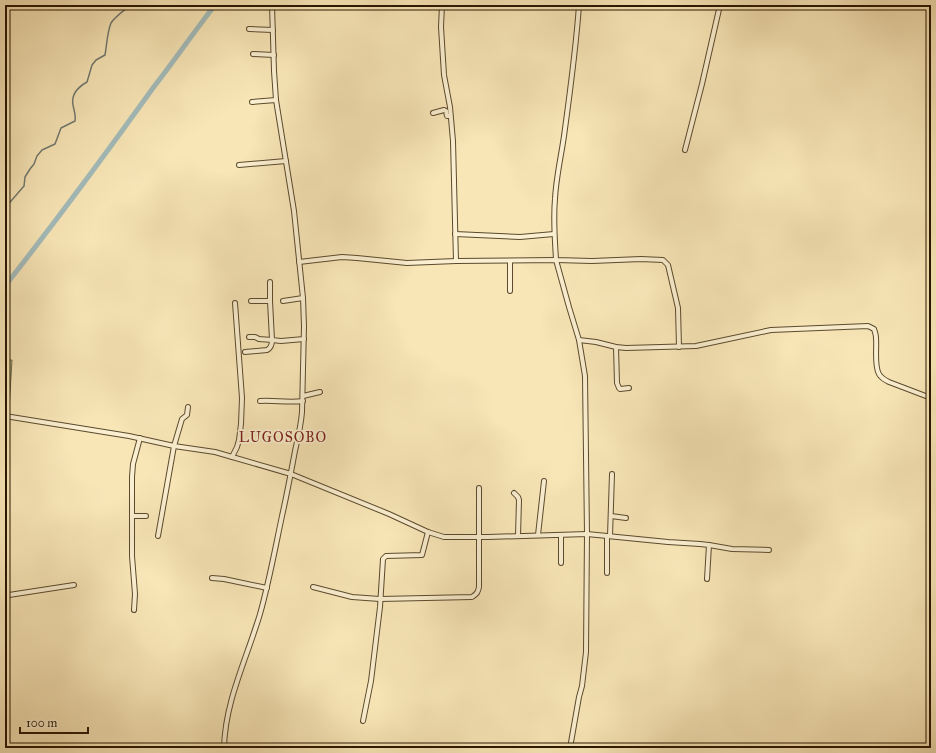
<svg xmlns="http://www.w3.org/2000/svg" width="936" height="753" font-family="'IM FELL Great Primer',serif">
<rect width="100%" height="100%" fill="#f8e6b7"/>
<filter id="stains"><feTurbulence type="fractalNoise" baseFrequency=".005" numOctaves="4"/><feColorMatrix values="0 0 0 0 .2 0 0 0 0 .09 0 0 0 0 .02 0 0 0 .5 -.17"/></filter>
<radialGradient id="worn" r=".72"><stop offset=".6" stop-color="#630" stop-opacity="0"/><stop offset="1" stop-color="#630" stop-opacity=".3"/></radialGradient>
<path fill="#bbc690" stroke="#716e48" d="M 5,360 L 12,360 L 9,410 L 5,410 Z"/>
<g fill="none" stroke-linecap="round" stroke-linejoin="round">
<path stroke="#717a71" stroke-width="1.5" d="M 5,208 L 24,186 L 25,177 L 30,169 L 34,164 L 37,156 L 42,150 L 55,144 L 61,128 L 75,121 C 76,115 74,111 73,105 C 71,94 78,87 87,82 L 92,65 L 96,60 L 105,55 C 107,44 107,33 111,23 C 114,18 122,12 127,8 L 128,5"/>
<path stroke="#a3bcbb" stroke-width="5" d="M 5,286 C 56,221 105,155 153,88 C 174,61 194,32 215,5"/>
<g stroke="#5b4a2e" stroke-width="6">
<g id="minor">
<path d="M 442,5 L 441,27 L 444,75 L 450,107 L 453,141 L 456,261"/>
<path d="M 579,5 C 576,49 570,92 564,136 C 561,157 556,178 555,199 C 553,220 555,240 556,260 L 592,261 L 641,259 L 663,260 L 668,265 L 678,308 L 679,347"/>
<path d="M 249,29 L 273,30"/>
<path d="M 253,54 L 274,55"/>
<path d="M 252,102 L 276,100"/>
<path d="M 433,113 L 444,110 L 446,111 L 447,116 L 450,116"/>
<path d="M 685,150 L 702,84 L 720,5"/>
<path d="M 239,165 L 286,161"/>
<path d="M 455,234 L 520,237 L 554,234"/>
<path d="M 299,262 L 342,257 L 357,258 L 407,263 L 456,261 L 556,260 L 569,307 L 579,340 L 596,342 L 616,347 L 626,348 L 696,346 L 771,330 L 868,326 L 874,329 C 875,332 876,335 876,338 C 877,348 874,366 879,374 C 881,378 885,380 889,382 L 931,398"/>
<path d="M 270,282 L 270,301 L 272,340 L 281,341 L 304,339"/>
<path d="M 510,291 L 510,261"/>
<path d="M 251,301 L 270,301"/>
<path d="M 283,301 L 303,298"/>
<path d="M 616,347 L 617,383 L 619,388 L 620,389 L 629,388"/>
<path d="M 245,352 L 267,350 C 271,348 272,344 272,340 L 259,339 L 255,337 L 249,337"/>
<path d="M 303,396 L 320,392"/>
<path d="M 260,401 C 274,400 288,403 303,401"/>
<path d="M 5,416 L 129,436 L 174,446 L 215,452 L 291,474 L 389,514 L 428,532 L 444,537 L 488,537 L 587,534 L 668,542 L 700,544 L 709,545 L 707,579"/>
<path d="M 232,457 L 237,447 L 239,440 L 241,424 L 242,398 L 235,303"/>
<path d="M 514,493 L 518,497 L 519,500 L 518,536"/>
<path d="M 132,516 L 146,516"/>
<path d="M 611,516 L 626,518"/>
<path d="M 538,535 L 544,481"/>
<path d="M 561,535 L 561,563"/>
<path d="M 158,536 L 174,446 L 182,419 L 187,415 L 188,407"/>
<path d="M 610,536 L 612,474"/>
<path d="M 709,545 L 732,549 L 769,550"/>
<path d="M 607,573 L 607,536"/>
<path d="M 212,578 L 224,579 L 267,588"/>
<path d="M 313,587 L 352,597 L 380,599 L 472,597 C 477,594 478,592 479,587 L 479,488"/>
<path d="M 5,595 L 9,595 L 74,585"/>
<path d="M 134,610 L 135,594 L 132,556 L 132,477 L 133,464 L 140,438"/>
<path d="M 363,721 L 371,681 L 380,607 L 383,559 L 386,556 L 422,555 L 428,532"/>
<path d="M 224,748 C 225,701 247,658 260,614 C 269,582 275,549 282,516 C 287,494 291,472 295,451 C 298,438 301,425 302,412 L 304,326 L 303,298 L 294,211 L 276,100 L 274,71 L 272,5"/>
<path d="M 570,748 L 579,697 L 582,686 L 586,652 L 587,534 L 585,376 L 579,340"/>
</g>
</g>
<use href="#minor" stroke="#faefd0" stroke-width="4"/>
</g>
<g text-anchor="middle" stroke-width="3.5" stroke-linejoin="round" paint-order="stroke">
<g font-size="14" letter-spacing="1" fill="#7a1f14" stroke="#faefd0">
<text x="283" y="442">LUGOSOBO</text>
</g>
</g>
<rect width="936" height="753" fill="none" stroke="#f8e6b7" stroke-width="20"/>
<rect x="6" y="6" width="924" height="741" fill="none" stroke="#271601" stroke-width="2"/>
<rect x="10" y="10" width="916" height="733" fill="none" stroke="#271601"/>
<path d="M20 727v6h68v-6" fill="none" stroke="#271601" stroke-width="2"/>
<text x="26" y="727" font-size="12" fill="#271601" stroke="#faefd0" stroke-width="3" paint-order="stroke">100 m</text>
<rect width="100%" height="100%" filter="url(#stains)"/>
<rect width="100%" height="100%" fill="url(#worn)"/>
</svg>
